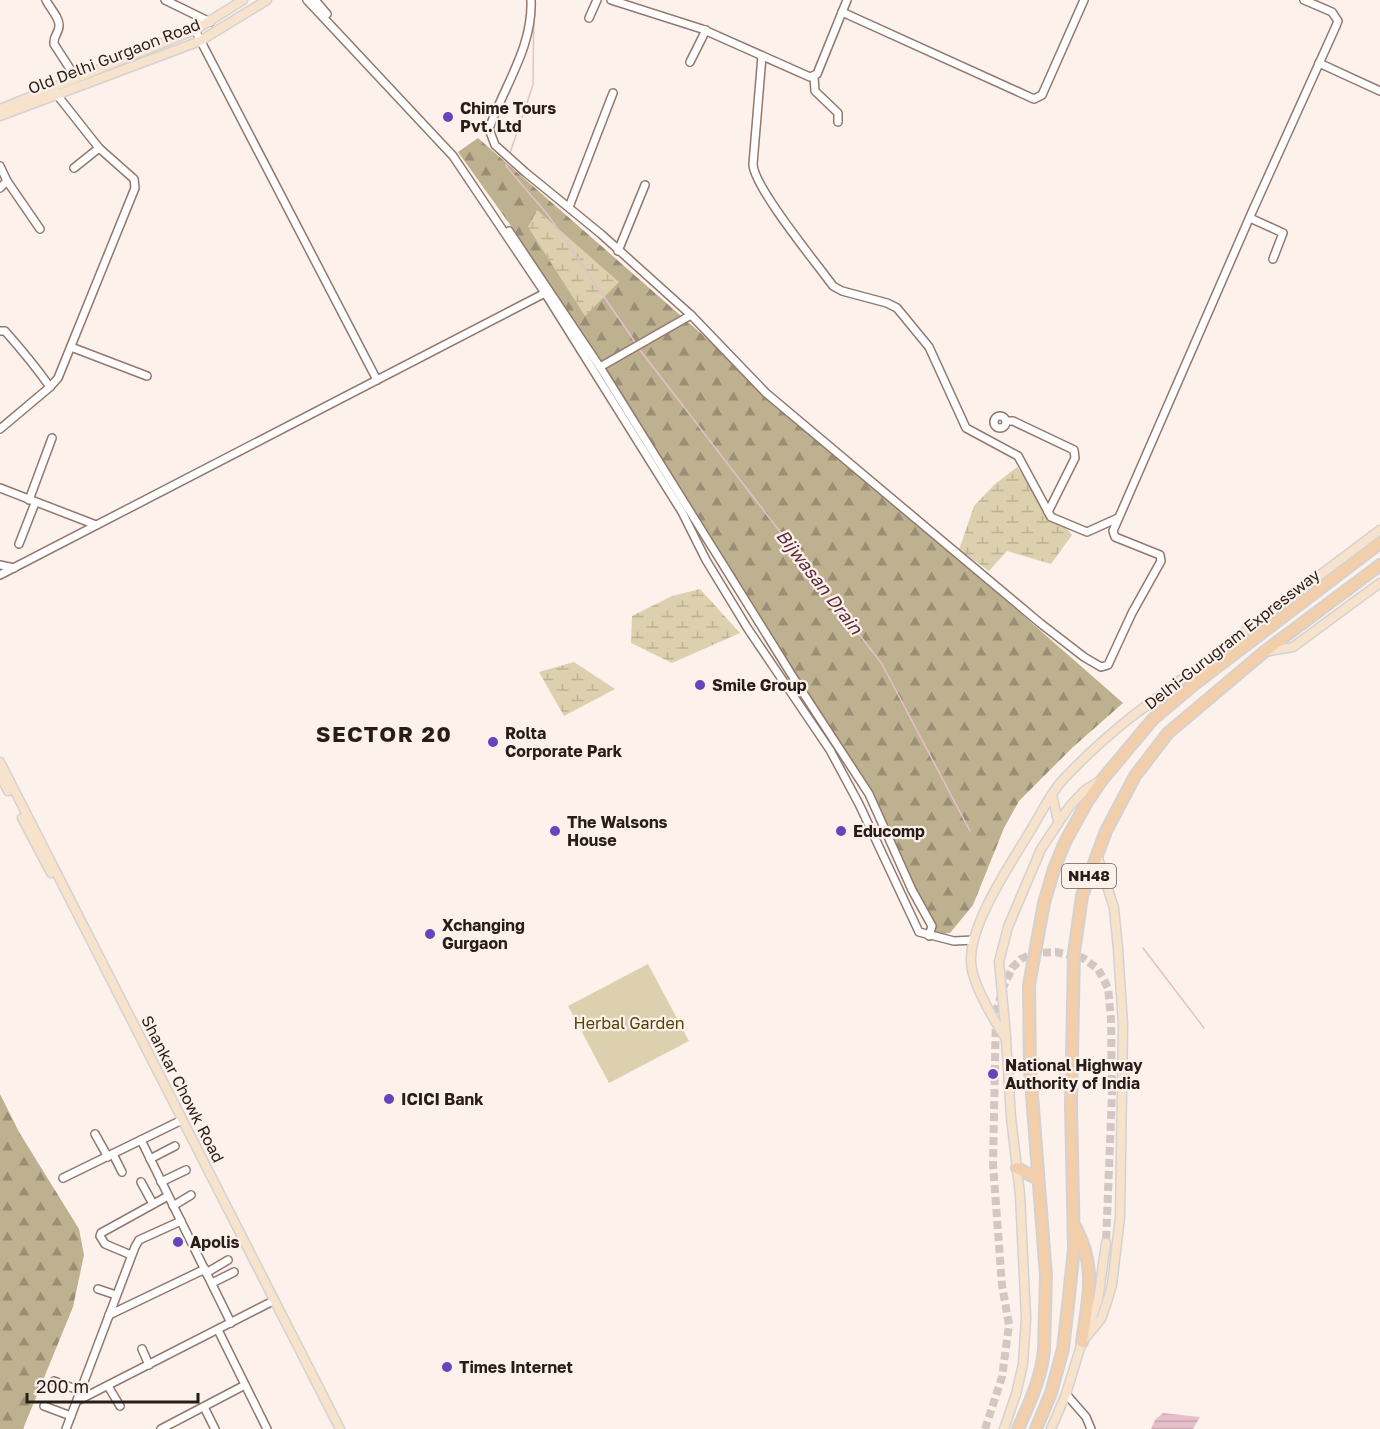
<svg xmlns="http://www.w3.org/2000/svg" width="1380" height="1429" font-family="'Golos Text',sans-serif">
<defs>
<pattern id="forest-firs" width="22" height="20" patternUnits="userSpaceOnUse" patternTransform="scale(1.5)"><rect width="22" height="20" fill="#beb190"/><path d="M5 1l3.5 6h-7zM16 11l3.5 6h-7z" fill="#9a8f75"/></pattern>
<pattern id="wetland-marsh" width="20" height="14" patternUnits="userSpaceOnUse" patternTransform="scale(1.5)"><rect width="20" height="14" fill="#ddd0ae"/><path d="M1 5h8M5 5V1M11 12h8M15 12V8" fill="none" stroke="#beb295"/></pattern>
<pattern id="water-rules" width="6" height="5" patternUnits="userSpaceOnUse" patternTransform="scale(1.5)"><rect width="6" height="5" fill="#e7bfca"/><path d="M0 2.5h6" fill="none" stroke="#c6a4ad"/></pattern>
</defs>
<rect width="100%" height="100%" fill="#fdf1ec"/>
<path fill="#ddd0ae" d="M 648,964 L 689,1041 L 609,1083 L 568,1006 Z"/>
<g fill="url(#forest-firs)">
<path d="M 478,138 L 1123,703 L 1073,747 L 1019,801 L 1004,828 L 973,905 L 950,933 L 932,935 L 858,779 L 794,687 L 693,518 L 514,230 L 458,152 Z"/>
<path d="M 0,1094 L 19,1132 L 79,1229 L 84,1255 L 73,1307 L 23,1429 L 0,1429 Z"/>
</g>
<g fill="url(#wetland-marsh)">
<path d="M 537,210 L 619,282 L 585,316 L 528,227 Z"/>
<path d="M 1017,467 L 1072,535 L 1051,564 L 1007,551 L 989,571 L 959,550 L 974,506 L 994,485 Z"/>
<path d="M 700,589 L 740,633 L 672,663 L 631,643 L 632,616 L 672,596 Z"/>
<path d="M 574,662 L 615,689 L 564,716 L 539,672 Z"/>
</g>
<path fill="url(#water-rules)" d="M 1163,1413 L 1200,1417 L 1193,1429 L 1151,1429 L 1155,1420 Z"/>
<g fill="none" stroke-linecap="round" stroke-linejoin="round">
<g stroke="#e7bfca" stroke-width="1.5">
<path d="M 510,153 L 533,85 L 534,0"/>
<path d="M 507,163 L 506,166 L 548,215 L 635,342"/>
<path d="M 640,350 L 882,664 L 970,831"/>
<path d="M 1143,948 L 1204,1028"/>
</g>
<path stroke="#d2c7c2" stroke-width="8" stroke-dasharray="8 4" stroke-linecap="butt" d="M 985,1429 L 1002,1377 L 1009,1325 L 1002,1285 L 993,1164 L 996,1012 L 1003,988 L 1012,968 L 1021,959 L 1035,953 L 1056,952 L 1083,958 L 1098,969 L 1108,988 L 1111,1019 L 1112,1094 L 1106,1243"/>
<g stroke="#92786d" stroke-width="10">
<g id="minor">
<path d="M 46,0 C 49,7 60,18 59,26 C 59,33 53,36 54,44 L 76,78"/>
<path d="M 165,0 L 210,22"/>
<path d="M 307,0 L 453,156 L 545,293 L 682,512 L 706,560 L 748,629 L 830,750 L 859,804 L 919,932 L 954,941 L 974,940"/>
<path d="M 315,0 L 327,14"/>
<path d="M 531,0 C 533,47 504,86 489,129 L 495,145 L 525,172 L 601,234 L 691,315 L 766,393 L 1040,623 L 1084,657 L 1101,667 L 1108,665 L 1132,613 L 1161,561 L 1160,555 L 1115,537 L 1113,531 L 1252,212 L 1336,26 L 1338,21 L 1332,12 L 1304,0"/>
<path d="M 611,0 L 702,29 L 810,77 L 817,74 L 847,0"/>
<path d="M 842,12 L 1034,99 L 1042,95 L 1084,0"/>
<path d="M 589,18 L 597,0"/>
<path d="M 195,30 L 377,380"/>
<path d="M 762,56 L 753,164 C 753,186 817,264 833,286 L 842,291 L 887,303 L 897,308 L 929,347 L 966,428 L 1018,456 L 1051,517 L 1087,532 L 1118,518"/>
<path d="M 690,62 L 706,30"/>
<path d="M 1319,63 L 1380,91"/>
<path d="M 814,77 L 815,91 L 838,113 L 838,122"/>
<path d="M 0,166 L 7,181 L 40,229"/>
<path d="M 74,168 L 99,148"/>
<path d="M 0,188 L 7,181"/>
<path d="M 569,207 L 613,93"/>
<path d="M 1250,218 L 1283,233 L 1273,259"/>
<path d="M 509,231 L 600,367 L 798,685 L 869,794 L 912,890 L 932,926 L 929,936"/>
<path d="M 618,251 L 645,185"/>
<path d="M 0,331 L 5,331 C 21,349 36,367 50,387"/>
<path d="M 71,347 L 147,376"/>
<path d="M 600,367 L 691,315"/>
<circle cx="1000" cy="422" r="6"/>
<path d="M 1006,421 L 1013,421 L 1074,450 L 1075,458 L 1048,512"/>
<path d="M 0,429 L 50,387 L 58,378 L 135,188 L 134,179 L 99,148 L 54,91"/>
<path d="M 0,488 L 96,525"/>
<path d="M 29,500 L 52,438"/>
<path d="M 19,544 L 35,503"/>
<path d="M 0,565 L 14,568"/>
<path d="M 0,575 L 547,292"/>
<path d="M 95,1134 L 108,1157"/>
<path d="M 141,1140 L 231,1323"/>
<path d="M 113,1154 L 122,1172"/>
<path d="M 150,1159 L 175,1146"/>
<path d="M 63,1178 L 182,1120"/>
<path d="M 141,1182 L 153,1204"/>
<path d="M 161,1182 L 186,1170"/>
<path d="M 173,1206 L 191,1195"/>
<path d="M 131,1255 L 105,1244 L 100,1236 L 101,1233 L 168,1196"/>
<path d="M 206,1273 L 228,1260"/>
<path d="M 212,1283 L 234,1272"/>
<path d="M 98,1289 L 116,1295"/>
<path d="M 109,1315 L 205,1269"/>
<path d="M 218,1330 L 267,1429"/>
<path d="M 142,1349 L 149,1365"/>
<path d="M 54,1381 L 81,1391"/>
<path d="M 108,1386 L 120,1406"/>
<path d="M 1066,1394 L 1086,1417 L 1091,1429"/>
<path d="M 77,1401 L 269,1303"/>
<path d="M 44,1406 L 71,1416"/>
<path d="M 204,1407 L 215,1429"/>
<path d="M 66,1429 L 135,1247 L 139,1240 L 181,1221"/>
<path d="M 161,1429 L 245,1385"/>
</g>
</g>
<g stroke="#d4d2d1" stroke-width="11">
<g id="major">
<path d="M 0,109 L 195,30 L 243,0"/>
<path d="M 0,116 L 200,41 L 267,0"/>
<path d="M 1264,652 L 1293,647 L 1380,583"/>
<path d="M 0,762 L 340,1429"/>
<path d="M 0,775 L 8,791"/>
<path d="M 1052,795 L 1058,821"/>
<path d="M 22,818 L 51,873"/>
<path d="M 1006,1039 C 994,1020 971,983 971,961 C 970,923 1010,865 1029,833 C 1039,817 1048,798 1060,783 C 1082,759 1105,738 1130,718 L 1380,530"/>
<path d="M 1088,1330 L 1098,1300 L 1106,1243"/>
<path d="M 1004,1429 L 1016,1394 L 1023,1364 L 1026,1318 L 1020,1195 L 1011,1117 L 1005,1024 L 999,962 L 1008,927 L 1041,849 L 1069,807 L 1085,790 L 1100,781"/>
<path d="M 1051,1429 L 1066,1394 L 1082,1342 L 1101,1319 L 1106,1305 L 1112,1285 L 1120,1217 L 1123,1025 L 1118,949 L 1114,908 L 1097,855"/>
</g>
</g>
<g stroke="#d4d2d1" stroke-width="14">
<g id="highway">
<path d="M 1017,1168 L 1038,1179"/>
<path d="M 1076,1228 C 1097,1269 1088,1298 1082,1342"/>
<path d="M 1018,1429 C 1029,1404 1042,1377 1044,1349 L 1046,1276 L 1030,1069 L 1029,985 L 1044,903 L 1054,869 L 1065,842 L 1087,802 L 1102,780 L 1153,719 L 1196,683 L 1380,543"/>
<path d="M 1036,1429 L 1051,1393 L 1063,1349 L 1068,1305 L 1074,1249 L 1071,1106 L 1074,953 L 1082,896 L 1106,831 L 1135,776 L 1168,733 L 1264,652 L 1380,565"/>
</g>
</g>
<use href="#minor" stroke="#fff" stroke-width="7"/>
<use href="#major" stroke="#f7e2cc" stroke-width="8"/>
<use href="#highway" stroke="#f2ceaa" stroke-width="10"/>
</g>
<g fill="#6544bc" stroke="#fdf1ec" stroke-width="2">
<circle cx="448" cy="117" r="6"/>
<circle cx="700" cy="685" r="6"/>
<circle cx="493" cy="742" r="6"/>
<circle cx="555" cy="831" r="6"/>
<circle cx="841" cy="831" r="6"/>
<circle cx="430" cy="934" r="6"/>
<circle cx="993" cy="1074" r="6"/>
<circle cx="389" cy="1099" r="6"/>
<circle cx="178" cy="1242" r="6"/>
<circle cx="447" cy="1367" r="6"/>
</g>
<g text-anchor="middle" stroke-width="4.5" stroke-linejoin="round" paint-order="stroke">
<rect fill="#fdf1ec" stroke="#675d58" stroke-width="1.5" x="1062" y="864" width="54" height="24" rx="4.5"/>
<g font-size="15" font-weight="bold" fill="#271d19">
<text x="1089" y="881">NH48</text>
</g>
<g font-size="16" fill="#271d19" stroke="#fdf1ec">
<text transform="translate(114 56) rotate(-21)" y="6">Old Delhi Gurgaon Road</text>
<text transform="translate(1232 639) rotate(-38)" y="6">Delhi-Gurugram Expressway</text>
<text transform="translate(183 1089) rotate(63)" y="6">Shankar Chowk Road</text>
</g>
<g font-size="16" font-weight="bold" fill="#271d19" stroke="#fdf1ec" text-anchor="start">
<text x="460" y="114">Chime Tours<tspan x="460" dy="18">Pvt. Ltd</tspan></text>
<text x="712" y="691">Smile Group</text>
<text x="505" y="739">Rolta<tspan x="505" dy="18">Corporate Park</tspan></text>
<text x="567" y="828">The Walsons<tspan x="567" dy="18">House</tspan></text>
<text x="853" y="837">Educomp</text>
<text x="442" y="931">Xchanging<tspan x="442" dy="18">Gurgaon</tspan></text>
<text x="1005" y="1071">National Highway<tspan x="1005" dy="18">Authority of India</tspan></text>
<text x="401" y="1105">ICICI Bank</text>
<text x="190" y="1248">Apolis</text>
<text x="459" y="1373">Times Internet</text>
</g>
<g font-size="16" fill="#544102" stroke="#fdf1ec">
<text x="629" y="1029">Herbal Garden</text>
</g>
<g font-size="18" font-style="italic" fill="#5f2c3f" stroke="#fdf1ec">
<text transform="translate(819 582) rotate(52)" y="6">Bijwasan Drain</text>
</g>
<g font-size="22" font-weight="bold" letter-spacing="1.5" fill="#271d19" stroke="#fdf1ec">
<text x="384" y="742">SECTOR 20</text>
</g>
</g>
<path d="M27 1393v9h171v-9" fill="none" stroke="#271d19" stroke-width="3"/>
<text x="36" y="1393" font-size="18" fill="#271d19" stroke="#fdf1ec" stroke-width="4.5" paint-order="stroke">200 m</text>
</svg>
